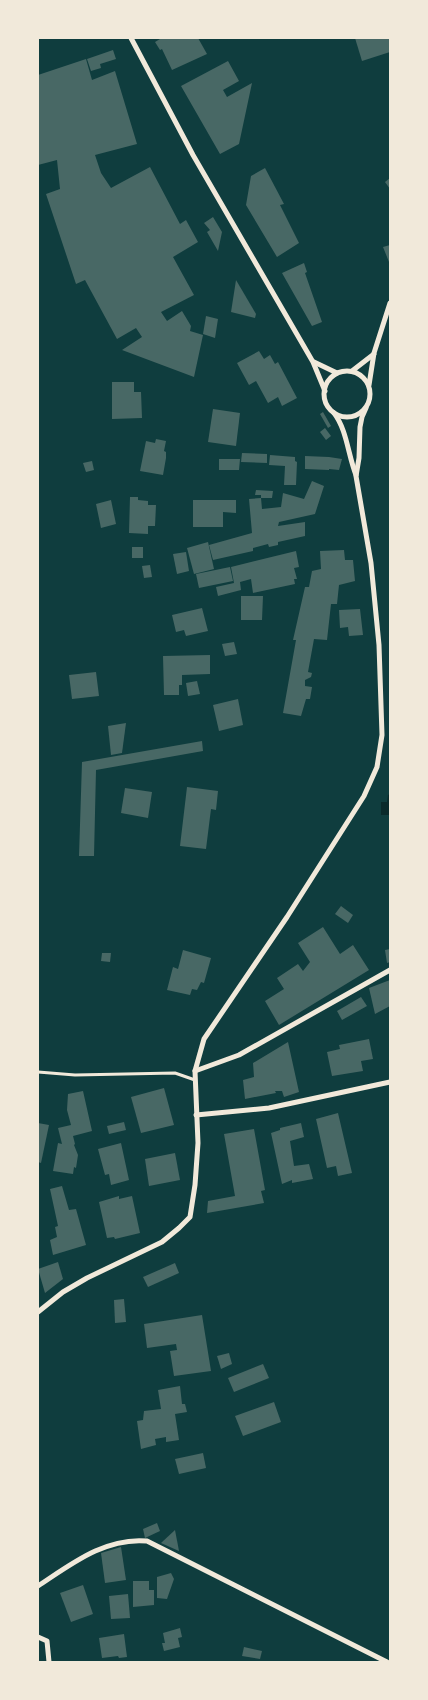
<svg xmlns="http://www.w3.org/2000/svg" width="428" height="1700" font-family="'PT Sans',sans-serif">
<rect width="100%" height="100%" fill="#0f3d3e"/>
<path fill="#0a2a2b" d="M 390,794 L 390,815 L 381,815 L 381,802 L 387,802 L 388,795 Z"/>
<g fill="#486865">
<path d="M 159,38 L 198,38 L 207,54 L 172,70 L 162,49 L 160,50 L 155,42 L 160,39 Z"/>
<path d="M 355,38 L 390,38 L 390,52 L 362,61 Z"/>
<path d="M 113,50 L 116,59 L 100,64 L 101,68 L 91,71 L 87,59 Z"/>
<path d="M 86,59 L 92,80 L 115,71 L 137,144 L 95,155 L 101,173 L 111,188 L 150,167 L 180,224 L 186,220 L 198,242 L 173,257 L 194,295 L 161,312 L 167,321 L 182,311 L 191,326 L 190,331 L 203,335 L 194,377 L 122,350 L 142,337 L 136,328 L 117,339 L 85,280 L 76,284 L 46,194 L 60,189 L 57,160 L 38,165 L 38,75 Z"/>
<path d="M 228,61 L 239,81 L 223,90 L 227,97 L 252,83 L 239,144 L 220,154 L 181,86 Z"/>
<path d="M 265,168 L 284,204 L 280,205 L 299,243 L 277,257 L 246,205 L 251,176 Z"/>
<path d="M 390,178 L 390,189 L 385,182 Z"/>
<path d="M 213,217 L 222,232 L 218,251 L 207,232 L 210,230 L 204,223 Z"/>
<path d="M 390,245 L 390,261 L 389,262 L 383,247 Z"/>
<path d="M 304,263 L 307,272 L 305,273 L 322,322 L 312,326 L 282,273 Z"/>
<path d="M 236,280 L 256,314 L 255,318 L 231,312 Z"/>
<path d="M 206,316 L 218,319 L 215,338 L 203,334 Z"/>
<path d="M 259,351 L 264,359 L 270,355 L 275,364 L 278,362 L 297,398 L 282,406 L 278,397 L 268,403 L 256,381 L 249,385 L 237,363 Z"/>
<path d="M 112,382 L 134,382 L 134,392 L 141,392 L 142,418 L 112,419 Z"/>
<path d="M 213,409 L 240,413 L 236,446 L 208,442 Z"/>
<path d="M 323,412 L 331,426 L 328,428 L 320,414 Z"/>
<path d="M 325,428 L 331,436 L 326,440 L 320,432 Z"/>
<path d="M 156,439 L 166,441 L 164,451 L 166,452 L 166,458 L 163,475 L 140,471 L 146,441 L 155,443 Z"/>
<path d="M 242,453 L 267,454 L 267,463 L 241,462 Z"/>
<path d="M 270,455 L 295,457 L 295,461 L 297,462 L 296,485 L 284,485 L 285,466 L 269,465 Z"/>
<path d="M 305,456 L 329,457 L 342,459 L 339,470 L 329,469 L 329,470 L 305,469 Z"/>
<path d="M 219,459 L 240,459 L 239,470 L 219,470 Z"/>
<path d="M 92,461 L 94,470 L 86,472 L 83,463 Z"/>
<path d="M 312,481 L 324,486 L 315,514 L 279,522 L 278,526 L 305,522 L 305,536 L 278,542 L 278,545 L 269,547 L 268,544 L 253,548 L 253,551 L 213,560 L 209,545 L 252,533 L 249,499 L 261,498 L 262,509 L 281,507 L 283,493 L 304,499 Z"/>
<path d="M 256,490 L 273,491 L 272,498 L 261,498 L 261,495 L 255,495 Z"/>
<path d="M 130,497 L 138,497 L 138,500 L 148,501 L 148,505 L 156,505 L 155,526 L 148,526 L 148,534 L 129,533 Z"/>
<path d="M 111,500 L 116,524 L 101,528 L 96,504 Z"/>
<path d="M 193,500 L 236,500 L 236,513 L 223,512 L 223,527 L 193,527 Z"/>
<path d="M 208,542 L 214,569 L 194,574 L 187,548 Z"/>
<rect x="132" y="547" width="11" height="11"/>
<path d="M 344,550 L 345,560 L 353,560 L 355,581 L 339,585 L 337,604 L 331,604 L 327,640 L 314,639 L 308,672 L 312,673 L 311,677 L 305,680 L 305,686 L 312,687 L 310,699 L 306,699 L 301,716 L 283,713 L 296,640 L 293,640 L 305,587 L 309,587 L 312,571 L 321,569 L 320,551 Z"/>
<path d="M 296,551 L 299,567 L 294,568 L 297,579 L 294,579 L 295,584 L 253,593 L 251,579 L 240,582 L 241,590 L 218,596 L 216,587 L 234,583 L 231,567 Z"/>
<path d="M 186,552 L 189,571 L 177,574 L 173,554 Z"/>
<path d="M 150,565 L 152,577 L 144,578 L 142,566 Z"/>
<path d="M 230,567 L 233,581 L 199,588 L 196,574 Z"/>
<path d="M 241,596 L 263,596 L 262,620 L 241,620 Z"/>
<path d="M 202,608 L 208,631 L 186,636 L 184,630 L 176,632 L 172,615 Z"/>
<path d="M 360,609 L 363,635 L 349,636 L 348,627 L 340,628 L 339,610 Z"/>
<path d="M 234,642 L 237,654 L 225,656 L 222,644 Z"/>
<path d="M 210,655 L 210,674 L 182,675 L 182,685 L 179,685 L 179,695 L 164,695 L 163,656 Z"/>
<path d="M 96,672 L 99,696 L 72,699 L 69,675 Z"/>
<path d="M 197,681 L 200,694 L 188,696 L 186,683 Z"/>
<path d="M 238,699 L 243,725 L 219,731 L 213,705 Z"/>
<path d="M 126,723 L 122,753 L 111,755 L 108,726 Z"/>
<path d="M 202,741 L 203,751 L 96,770 L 94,856 L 79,856 L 82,762 Z"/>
<path d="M 187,787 L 218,791 L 216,810 L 211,809 L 206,849 L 180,846 Z"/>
<path d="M 125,788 L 152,792 L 148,818 L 121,813 Z"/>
<path d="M 341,906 L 353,915 L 348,923 L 335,914 Z"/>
<path d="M 323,927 L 340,954 L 353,945 L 369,970 L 279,1025 L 265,1001 L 284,989 L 277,978 L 298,964 L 303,971 L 310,962 L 298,943 Z"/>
<path d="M 390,949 L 390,962 L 387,963 L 385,950 Z"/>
<path d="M 183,950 L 211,958 L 204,983 L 201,982 L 197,990 L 192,989 L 190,995 L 167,990 L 173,967 L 178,969 Z"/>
<path d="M 102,953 L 111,953 L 110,962 L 101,961 Z"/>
<path d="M 390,980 L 390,1006 L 375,1014 L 369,988 Z"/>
<path d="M 361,997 L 367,1006 L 342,1020 L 337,1011 Z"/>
<path d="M 369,1039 L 373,1059 L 361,1061 L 363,1071 L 332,1076 L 327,1052 L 340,1049 L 339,1045 Z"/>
<path d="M 288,1042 L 299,1092 L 284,1097 L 282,1091 L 275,1091 L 276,1093 L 245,1099 L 243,1080 L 254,1077 L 253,1063 Z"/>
<path d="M 164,1088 L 174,1125 L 141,1133 L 131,1097 Z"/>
<path d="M 83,1091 L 92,1131 L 73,1136 L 75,1144 L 74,1145 L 78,1155 L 76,1168 L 74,1167 L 73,1174 L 53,1171 L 58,1143 L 62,1144 L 58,1128 L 71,1125 L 67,1110 L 68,1094 Z"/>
<path d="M 338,1113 L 352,1173 L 338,1176 L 336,1166 L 327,1168 L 316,1119 Z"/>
<path d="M 124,1122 L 126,1130 L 109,1134 L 107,1126 Z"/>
<path d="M 38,1123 L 49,1125 L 41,1163 L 38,1162 Z"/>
<path d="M 301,1123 L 304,1137 L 290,1141 L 294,1166 L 309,1164 L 313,1179 L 292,1183 L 292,1180 L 282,1184 L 271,1133 L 280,1130 L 280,1128 Z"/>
<path d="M 254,1129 L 265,1190 L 261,1191 L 264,1203 L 207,1213 L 208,1201 L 235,1196 L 224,1134 Z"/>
<path d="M 121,1143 L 129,1180 L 111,1185 L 109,1174 L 105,1175 L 98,1149 Z"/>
<path d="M 175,1153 L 180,1180 L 149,1186 L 145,1159 Z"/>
<path d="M 62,1186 L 69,1210 L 76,1209 L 86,1245 L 53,1255 L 50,1240 L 57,1237 L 55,1227 L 58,1226 L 50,1189 Z"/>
<path d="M 119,1196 L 119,1199 L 132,1196 L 140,1233 L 115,1239 L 114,1237 L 107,1238 L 99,1202 Z"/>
<path d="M 58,1262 L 63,1279 L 45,1293 L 38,1269 Z"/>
<path d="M 175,1263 L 179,1273 L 148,1287 L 143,1277 Z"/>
<path d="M 124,1299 L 126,1322 L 115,1323 L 114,1300 Z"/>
<path d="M 202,1315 L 211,1371 L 174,1376 L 170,1351 L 177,1350 L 176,1344 L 147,1348 L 144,1324 Z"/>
<path d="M 229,1353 L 232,1364 L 221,1369 L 217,1356 Z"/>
<path d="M 263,1364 L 269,1378 L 234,1392 L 228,1378 Z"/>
<path d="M 180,1386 L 182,1404 L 185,1404 L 187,1412 L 175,1414 L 179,1440 L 166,1442 L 166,1437 L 155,1439 L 156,1445 L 141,1449 L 137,1421 L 143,1420 L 144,1411 L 161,1409 L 158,1390 Z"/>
<path d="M 274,1402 L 281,1422 L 243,1436 L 235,1416 Z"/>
<path d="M 203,1453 L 206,1468 L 179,1474 L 175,1459 Z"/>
<path d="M 157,1523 L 160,1531 L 145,1538 L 143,1529 Z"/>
<path d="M 175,1530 L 179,1551 L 161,1543 Z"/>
<path d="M 121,1547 L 126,1580 L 105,1583 L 101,1553 Z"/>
<path d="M 171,1573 L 174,1579 L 167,1599 L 157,1598 L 157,1577 Z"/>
<path d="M 133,1581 L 149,1581 L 149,1590 L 154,1590 L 154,1605 L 133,1607 Z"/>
<path d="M 83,1585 L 93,1614 L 71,1622 L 60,1593 Z"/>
<path d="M 128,1594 L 130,1618 L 111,1619 L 109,1596 Z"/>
<path d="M 180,1628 L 182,1637 L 178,1638 L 180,1647 L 164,1651 L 162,1643 L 165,1643 L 163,1633 Z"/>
<path d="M 124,1634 L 127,1657 L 119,1658 L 118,1656 L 102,1658 L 99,1638 Z"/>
<path d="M 244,1647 L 262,1651 L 260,1659 L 242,1656 Z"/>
</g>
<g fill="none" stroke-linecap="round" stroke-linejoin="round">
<path stroke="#f1e9da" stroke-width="3" d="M 38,1072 L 75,1075 L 175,1073 L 195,1080"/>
<g stroke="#f1e9da" stroke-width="5">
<path d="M 131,38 L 193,155 L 313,362 L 325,391"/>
<path d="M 314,362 L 337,373"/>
<path d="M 352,371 L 374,354"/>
<circle cx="347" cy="394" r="23"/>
<path d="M 369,385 L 374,353 L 390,303"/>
<path d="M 334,413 C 347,430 348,455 356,475"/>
<path d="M 195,1071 L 239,1055 L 390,970"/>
<path d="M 196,1115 L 269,1108 L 390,1082"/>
<path d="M 38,1312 L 63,1292 L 87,1278 L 162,1242 L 179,1228 L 190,1217 L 195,1185 L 198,1143 L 195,1071 L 204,1039 L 287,917 L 364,796 L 377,767 L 382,735 L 379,645 L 371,563 L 356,476 L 359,458 L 360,427 L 362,417 L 366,408"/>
<path d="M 38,1586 C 70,1565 105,1537 147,1541 L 387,1662"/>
<path d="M 38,1637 L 47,1641 L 49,1662"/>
</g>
</g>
<rect width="428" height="1700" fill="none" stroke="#f1e9da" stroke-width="78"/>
</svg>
